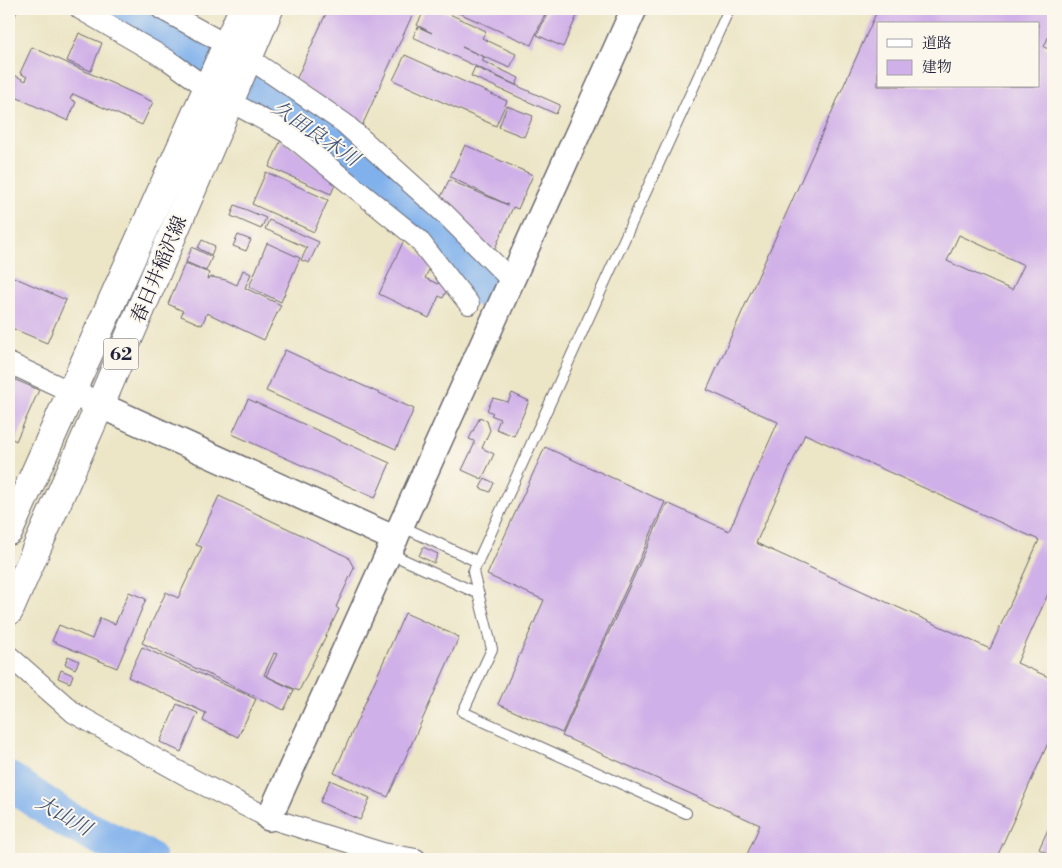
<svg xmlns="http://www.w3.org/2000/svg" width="1062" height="868" font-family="'Libre Bodoni','Noto Serif JP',serif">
<rect width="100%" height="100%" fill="#fbf7ec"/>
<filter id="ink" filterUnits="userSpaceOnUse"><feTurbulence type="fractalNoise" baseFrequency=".02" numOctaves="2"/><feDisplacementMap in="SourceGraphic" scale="10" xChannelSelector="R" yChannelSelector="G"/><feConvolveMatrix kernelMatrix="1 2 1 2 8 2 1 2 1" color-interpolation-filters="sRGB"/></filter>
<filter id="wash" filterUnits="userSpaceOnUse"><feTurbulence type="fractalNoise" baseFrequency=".0096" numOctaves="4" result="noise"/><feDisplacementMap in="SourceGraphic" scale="20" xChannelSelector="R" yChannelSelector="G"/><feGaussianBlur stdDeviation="1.12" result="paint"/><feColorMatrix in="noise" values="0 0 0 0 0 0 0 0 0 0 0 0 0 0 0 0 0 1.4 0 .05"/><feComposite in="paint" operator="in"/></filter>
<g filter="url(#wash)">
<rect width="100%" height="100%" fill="#ece5c6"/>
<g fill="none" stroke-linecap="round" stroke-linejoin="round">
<g stroke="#80b1ec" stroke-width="38">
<path d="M 122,9 C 196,54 274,96 344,148 C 397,187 439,240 483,288"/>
<path d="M 9,781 L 65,819 L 147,859"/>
</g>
</g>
<g id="blocks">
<g fill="#d0b0e8" fill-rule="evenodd">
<path d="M 9,9 L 18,9 L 14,18 L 9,16 Z"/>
<path d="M 328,9 L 415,9 L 361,128 L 296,80 Z"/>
<path d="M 425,9 L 439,9 L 486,31 L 482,38 L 516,54 L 510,68 L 462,47 L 484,57 L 482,61 L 519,78 L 516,85 L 413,37 L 418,27 L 432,33 L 417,25 Z"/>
<path d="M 450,9 L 547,9 L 531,45 Z"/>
<path d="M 549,9 L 580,9 L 563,47 L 537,35 Z"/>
<path d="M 878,9 L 1053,9 L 1053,26 L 1044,47 L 1053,51 L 1053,583 L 1017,663 L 1053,679 L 1053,732 L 996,859 L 745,859 L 760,825 L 562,736 L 667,503 L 729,531 L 778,422 L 707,390 ZM 878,24 L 1038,24 L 1038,86 L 878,86 ZM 959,235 L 1024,265 L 1012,290 L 947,261 ZM 805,434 L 1039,540 L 990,649 L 756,543 Z"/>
<path d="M 79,33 L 102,43 L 91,71 L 67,61 Z"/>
<path d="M 32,47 L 153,102 L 142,125 L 73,94 L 70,99 L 76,102 L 68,121 L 9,94 L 9,87 L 14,75 L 26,81 L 27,77 L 20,73 Z"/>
<path d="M 405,55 L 507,101 L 496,126 L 393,80 Z"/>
<path d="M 475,67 L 560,105 L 556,114 L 471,76 Z"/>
<path d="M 507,106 L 533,116 L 524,137 L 499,127 Z"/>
<path d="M 281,140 L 337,180 L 331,194 L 269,167 Z"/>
<path d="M 465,145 L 533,175 L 518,209 L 513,207 L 493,253 L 441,197 L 449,180 L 508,205 L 450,177 Z"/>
<path d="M 266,172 L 328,200 L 314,232 L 252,204 Z"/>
<path d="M 235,205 L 266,218 L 261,229 L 231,216 Z"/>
<path d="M 269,220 L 319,242 L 309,263 L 301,260 L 307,248 L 265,229 Z"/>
<path d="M 238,235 L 251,240 L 246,251 L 233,246 Z"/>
<path d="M 202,240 L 215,246 L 211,255 L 198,248 Z"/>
<path d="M 404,240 L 431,265 L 425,278 L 438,284 L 440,278 L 450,283 L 443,298 L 439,296 L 429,318 L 379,294 Z"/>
<path d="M 267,243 L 300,258 L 281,302 L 249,287 Z"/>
<path d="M 192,247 L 212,257 L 206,271 L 186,262 Z"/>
<path d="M 185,263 L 209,273 L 207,279 L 212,277 L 226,280 L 237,285 L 243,270 L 251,274 L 245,288 L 281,305 L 264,340 L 207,313 L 202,325 L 181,316 L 183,311 L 168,304 Z"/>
<path d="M 9,275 L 66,300 L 47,343 L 9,327 Z"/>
<path d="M 285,350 L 414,409 L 396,449 L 266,391 Z"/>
<path d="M 9,377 L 39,390 L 16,441 L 9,437 Z"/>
<path d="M 512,393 L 529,401 L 514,436 L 496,429 L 500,419 L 491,415 L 493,413 L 487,410 L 493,398 L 508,402 Z"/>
<path d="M 248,399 L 390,463 L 375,498 L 232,434 Z"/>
<path d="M 480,417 L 487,421 L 490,430 L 482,448 L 494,454 L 482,479 L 462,470 L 474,445 L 474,441 L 469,439 Z"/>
<path d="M 545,447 L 665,502 L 562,733 L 498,704 L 544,600 L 487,575 Z"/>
<path d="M 485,478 L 494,483 L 490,492 L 480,488 Z"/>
<path d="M 219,496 L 348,557 L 354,568 L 336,607 L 339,609 L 299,691 L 266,676 L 277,654 L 274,653 L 264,675 L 294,690 L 284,710 L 142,643 L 166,592 L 178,598 L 202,547 L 196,545 Z"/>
<path d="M 423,547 L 438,554 L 434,563 L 419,556 Z"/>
<path d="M 129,592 L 146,599 L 117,668 L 52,641 L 59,625 L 92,639 L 100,618 L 115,624 Z"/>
<path d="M 405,613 L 459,637 L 388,797 L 334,773 Z"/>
<path d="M 142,647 L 256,699 L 238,737 L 203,721 L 206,713 L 128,677 Z"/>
<path d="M 68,656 L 79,661 L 75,669 L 65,664 Z"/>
<path d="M 61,670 L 73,675 L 70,683 L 58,678 Z"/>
<path d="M 177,704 L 198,713 L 181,752 L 160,742 Z"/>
<path d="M 330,780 L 370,798 L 360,820 L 320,802 Z"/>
<path d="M 1051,823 L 1053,824 L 1053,856 L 1039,849 Z"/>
</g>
</g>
</g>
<g filter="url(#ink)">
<use href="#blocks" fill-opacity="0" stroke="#69666c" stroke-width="1"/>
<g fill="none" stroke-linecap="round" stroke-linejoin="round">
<g stroke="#69666c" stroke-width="12">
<g id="service">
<path d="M 401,526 L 478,562"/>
<path d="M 389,553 L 479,594"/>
<path d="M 686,813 L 463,712 L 492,649 L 473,572 L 729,9"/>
</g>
</g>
<g stroke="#69666c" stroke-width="22">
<g id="minor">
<path d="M 80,9 L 168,60 L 207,88"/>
<path d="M 161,9 L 227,45"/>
<path d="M 247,57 L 344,123 L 446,215 L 512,281"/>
<path d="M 229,101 L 286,132 L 418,239 L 469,304"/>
<path d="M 9,363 L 71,392"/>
<path d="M 9,656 L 74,713 L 196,781 L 269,818 L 383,853 L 416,859"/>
</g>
</g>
<g stroke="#69666c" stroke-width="28">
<g id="tertiary">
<path d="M 71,392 L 395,539"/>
<path d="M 269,818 L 634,9"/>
</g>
</g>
<g stroke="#69666c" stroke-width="30">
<g id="primary">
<path d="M 9,531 L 243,9"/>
<path d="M 9,611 L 100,405 L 269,9"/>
</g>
</g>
<use href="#service" stroke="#fff" stroke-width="10"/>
<use href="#minor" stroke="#fff" stroke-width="20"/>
<use href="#tertiary" stroke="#fff" stroke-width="25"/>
<use href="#primary" stroke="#fff" stroke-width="28"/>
</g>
</g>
<g text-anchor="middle" stroke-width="4" stroke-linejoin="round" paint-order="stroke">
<rect fill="#fbf7ec" stroke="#636270" stroke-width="1" x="103.5" y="338.5" width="35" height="31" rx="4"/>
<g font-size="18" font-weight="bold" fill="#22223b">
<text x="121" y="360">62</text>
</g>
<g font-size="19" fill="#22223b" stroke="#fbf7ec">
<text transform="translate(158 269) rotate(-67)" y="7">春日井稲沢線</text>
</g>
<g font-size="20" font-style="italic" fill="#435479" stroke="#fbf7ec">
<text transform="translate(316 133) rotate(34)" y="7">久田良木川</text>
<text transform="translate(64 815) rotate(30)" y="7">大山川</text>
</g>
</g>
<rect width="1062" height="868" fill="none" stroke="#fbf7ec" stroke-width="30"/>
<rect x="877" y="22" width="162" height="65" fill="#fbf7ec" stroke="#a4a2a5"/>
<rect x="887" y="39" width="25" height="8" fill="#ffffff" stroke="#a4a2a5"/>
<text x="922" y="48" font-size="15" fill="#22223b">道路</text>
<rect x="887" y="60" width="25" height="15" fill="#d0b0e8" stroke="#a4a2a5"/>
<text x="922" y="72" font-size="15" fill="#22223b">建物</text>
</svg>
